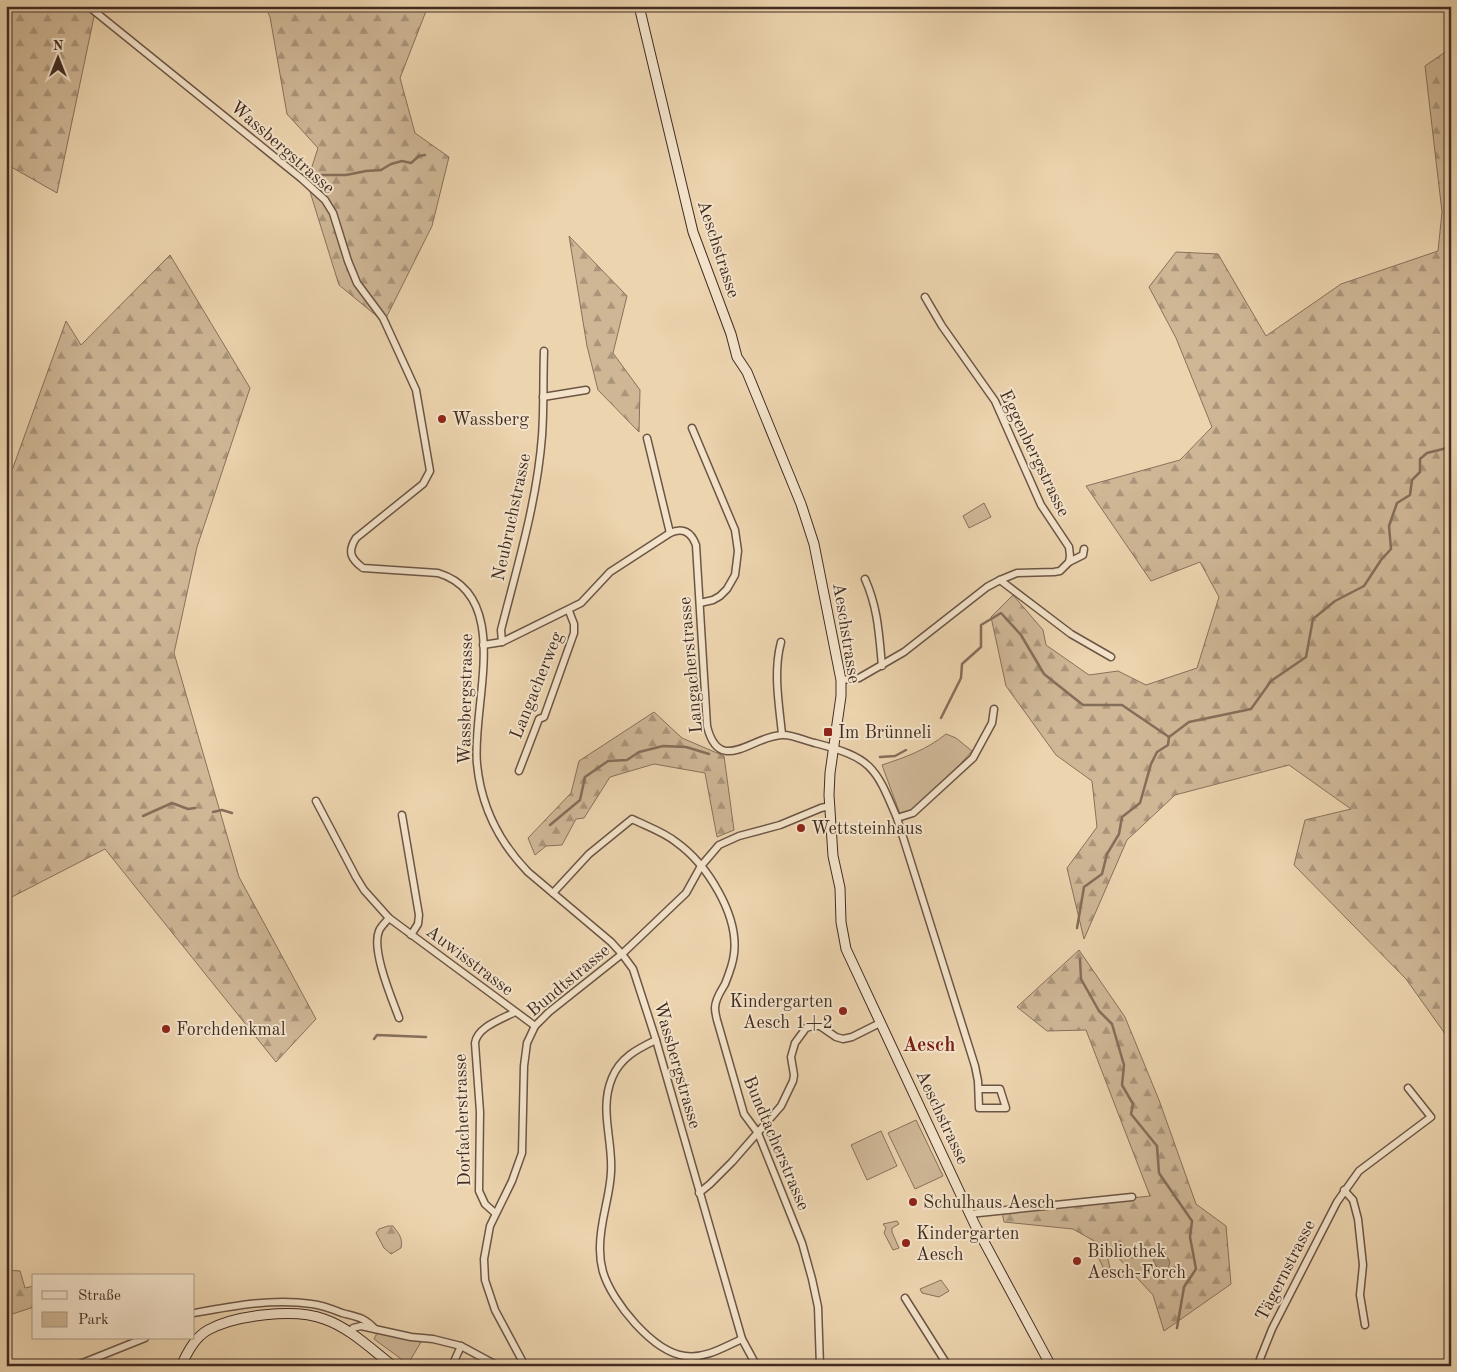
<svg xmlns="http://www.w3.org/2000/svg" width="1457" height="1372" font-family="'Old Standard TT',serif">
<defs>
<pattern id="forest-firs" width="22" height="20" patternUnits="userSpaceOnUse" patternTransform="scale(1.25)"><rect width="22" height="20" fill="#cfb796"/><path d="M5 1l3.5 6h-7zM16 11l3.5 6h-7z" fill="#aa957a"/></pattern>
</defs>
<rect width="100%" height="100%" fill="#ecd4ae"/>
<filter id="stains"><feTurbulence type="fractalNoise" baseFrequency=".004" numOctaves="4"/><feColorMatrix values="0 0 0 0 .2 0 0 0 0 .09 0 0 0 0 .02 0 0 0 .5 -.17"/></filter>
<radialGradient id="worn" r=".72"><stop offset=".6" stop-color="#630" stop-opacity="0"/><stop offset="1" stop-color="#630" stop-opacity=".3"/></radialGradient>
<g fill="url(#forest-firs)" stroke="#88715c">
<path d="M 6,6 L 89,6 L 95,12 L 57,193 L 6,164 Z"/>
<path d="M 265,6 L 428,6 L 400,78 L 415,133 L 449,157 L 432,226 L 384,322 L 339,285 L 307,182 L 318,148 L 287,114 L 270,17 Z"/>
<path d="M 1451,48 L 1451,1042 L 1406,979 L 1294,865 L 1305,820 L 1351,809 L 1289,765 L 1175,795 L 1127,840 L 1084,939 L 1067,868 L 1097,827 L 1092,781 L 1056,755 L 1006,686 L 991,617 L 1013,595 L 1043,630 L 1046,645 L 1089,675 L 1118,671 L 1146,685 L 1197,668 L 1219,597 L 1200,562 L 1151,581 L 1086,486 L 1180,460 L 1212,427 L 1176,338 L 1149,287 L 1176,252 L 1218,254 L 1266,336 L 1341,284 L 1438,251 L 1442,212 L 1425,66 Z"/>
<path d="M 569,236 L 627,296 L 613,353 L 640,390 L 639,432 L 598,390 L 587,346 Z"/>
<path d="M 170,255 L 250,388 L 197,547 L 174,653 L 239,877 L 316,1019 L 276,1062 L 105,849 L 6,900 L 6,487 L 66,321 L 81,345 Z"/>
<path d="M 654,712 L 682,738 L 724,756 L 734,830 L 717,837 L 705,773 L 654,764 L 610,777 L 584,818 L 576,819 L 562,845 L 546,846 L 535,855 L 528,838 L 571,793 L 579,761 Z"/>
<path d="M 1079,950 L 1125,1017 L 1159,1100 L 1196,1204 L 1226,1226 L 1231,1284 L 1164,1331 L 1153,1295 L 1112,1251 L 1073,1229 L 1004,1222 L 1002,1212 L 1150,1196 L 1086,1030 L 1047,1031 L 1017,1007 Z"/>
<path d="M 388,1226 L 393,1226 C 399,1234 403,1238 401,1248 L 391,1254 L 384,1248 L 376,1233 L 379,1229 Z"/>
<path d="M 6,1270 L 20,1271 L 25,1288 L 34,1286 L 34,1307 L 6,1316 Z"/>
</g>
<g fill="#cfb796" stroke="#88715c">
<path d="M 984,503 L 991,517 L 969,528 L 963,516 Z"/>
<path d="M 946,734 L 956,738 L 972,751 L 946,780 L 915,811 L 900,814 L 882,765 C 906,757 926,750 946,734 Z"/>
<path d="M 916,1120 L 943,1176 L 915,1189 L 888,1133 Z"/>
<path d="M 881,1131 L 897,1166 L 867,1180 L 851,1145 Z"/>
<path d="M 897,1221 L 899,1224 L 892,1228 L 892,1232 L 899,1248 L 893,1250 L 884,1233 L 886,1228 L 883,1224 Z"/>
<path d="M 1105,1246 L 1110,1268 L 1105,1271 L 1095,1251 Z"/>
<path d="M 941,1280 L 949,1291 L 939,1297 L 922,1293 L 920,1289 Z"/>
<path d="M 377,1333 L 421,1342 L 408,1364 L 374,1339 Z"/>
</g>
<path fill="#b29b7e" stroke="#856e59" d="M 1156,1249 L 1165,1253 L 1170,1262 L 1167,1272 L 1159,1272 L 1150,1253 Z"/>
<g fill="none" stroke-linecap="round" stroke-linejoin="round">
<g stroke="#856e59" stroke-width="2.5">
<path d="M 346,7 L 355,9 L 358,6"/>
<path d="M 316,175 L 346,175 L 366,171 L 381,170 L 391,164 L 402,161 L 411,163 L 419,156 L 425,155"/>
<path d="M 941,718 L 961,678 L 962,664 L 981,647 L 981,625 L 1001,613 L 1021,635 L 1044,674 L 1083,705 L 1122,705 L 1169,737"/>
<path d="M 880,757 L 895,756 L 906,750"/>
<path d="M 213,812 L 222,810 L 232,813"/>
<path d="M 143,816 L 172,803 L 188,809 L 195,808"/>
<path d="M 550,825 L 580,800 L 585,777 L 608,761 L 627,760 L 639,752 L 663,746 L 686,747 L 709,754"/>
<path d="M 1077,928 L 1084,887 L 1102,874 L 1107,854 L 1119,834 L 1122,817 L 1140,803 L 1151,764 L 1157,752 L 1168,745 L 1169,737 L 1189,722 L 1251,709 L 1271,681 L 1306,657 L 1313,619 L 1335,601 L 1364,586 L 1381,560 L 1391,549 L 1389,526 L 1397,503 L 1410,495 L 1412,480 L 1420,472 L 1420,459 L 1427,453 L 1451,447"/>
<path d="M 1080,959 L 1081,979 L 1099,1011 L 1112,1024 L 1124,1065 L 1122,1085 L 1133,1104 L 1131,1114 L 1157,1146 L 1159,1173 L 1192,1221 L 1190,1237 L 1196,1269 L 1184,1287 L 1177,1328"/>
<path d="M 374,1039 L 377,1035 L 426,1037"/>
</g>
<g stroke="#6c5545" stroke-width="9">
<g id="street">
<path d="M 88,6 L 302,179 L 325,200 L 333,213 L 348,261 L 357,283 L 383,318 L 416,390 L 430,471 L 423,484 L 356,538 C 347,552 351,559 363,568 L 438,573 C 514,596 471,707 477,764 C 481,806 499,842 528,872 L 611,942 L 622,954 L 633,969 L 656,1040 L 742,1339 L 755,1363 L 761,1366"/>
<path d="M 543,397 L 586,390"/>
<path d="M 692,428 L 735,530 L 738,551 L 735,575 L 727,589 L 720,596 L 713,600 L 700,603"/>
<path d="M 647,438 L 670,533"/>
<path d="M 1069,562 L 1083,555 L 1084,549"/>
<path d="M 865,579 C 878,608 879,634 882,666"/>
<path d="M 1000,580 L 1071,634 L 1111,657"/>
<path d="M 502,642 L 501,630 C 517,567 537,502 542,436 C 544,408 543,379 544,351"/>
<path d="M 781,642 C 773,672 779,704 782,734"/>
<path d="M 483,645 L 502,642 L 581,603 L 610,572 L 670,533 C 683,527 691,532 696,545 L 707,726 C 719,776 752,736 782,735 C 792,734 805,741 815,743 C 872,758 875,766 897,818 L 975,1066 L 978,1081 L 979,1108 L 1006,1108 L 1000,1089 L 979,1089"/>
<path d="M 841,680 L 859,678 L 904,652 L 987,587 L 1000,580 L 1017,573 L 1054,572 L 1060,571 L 1069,562 L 1070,556 L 1069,547 L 1041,505 L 995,401 L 942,326 L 925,297"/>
<path d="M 519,771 L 539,719 L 544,717 L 574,633 L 574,624 L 569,611"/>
<path d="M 316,801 L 356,877 L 364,890 L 389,918 L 535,1026"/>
<path d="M 402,815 L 419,915 L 418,924 L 411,935"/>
<path d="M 897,818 L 913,813 L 973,758 L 992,723 L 994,709"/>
<path d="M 553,893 L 589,854 L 632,819 C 646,826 664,832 676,842 C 707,864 739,915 734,954 C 733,964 729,974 725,984 C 721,991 715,999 715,1008 C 715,1012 716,1016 717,1020 L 744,1114 L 758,1133 L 802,1243 L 812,1279 L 818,1307 L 820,1366"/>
<path d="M 389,918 C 386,922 381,926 379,931 C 371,950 392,999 399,1018"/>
<path d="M 656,1040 C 637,1049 620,1058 612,1078 C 599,1109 613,1140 611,1172 C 610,1198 599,1223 600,1250 C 600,1257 601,1265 603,1272 C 612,1302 653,1352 685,1356 C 705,1359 724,1347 742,1339"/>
<path d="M 1344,1190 L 1353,1200 L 1358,1219 L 1363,1265 L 1360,1295 L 1365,1325"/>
<path d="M 699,1193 L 710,1184 L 732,1162 L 781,1106 L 793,1081 L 794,1075 L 791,1057 L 795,1043 L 806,1028 L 813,1026 L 820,1026 L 836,1037 L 843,1039 L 852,1037 L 880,1023"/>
<path d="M 495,1213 L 485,1204 L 479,1191 L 480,1112 L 475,1043 C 477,1027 502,1019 515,1012"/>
<path d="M 969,1214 L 1132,1197"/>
<path d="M 905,1298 L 948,1366"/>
<path d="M 194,1313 C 232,1306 273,1298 312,1304 C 322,1305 332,1309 342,1313 C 357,1317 364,1317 375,1329"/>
<path d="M 352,1334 L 353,1328 L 361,1326 L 411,1337 L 433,1339 L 461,1346 L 498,1366"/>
<path d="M 75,1366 L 145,1338"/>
<path d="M 452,1366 L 461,1346"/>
<path d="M 525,1366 L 495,1310 L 485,1280 L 484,1259 L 490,1226 L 512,1181 L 522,1153 L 524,1066 L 527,1043 L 535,1026 L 549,1012 L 622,954 L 686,893 L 701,866 L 719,845 L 739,836 L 780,825 L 821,808 L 830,806"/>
<path d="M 1259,1366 L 1260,1359 L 1272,1329 L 1337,1202 L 1359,1171 L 1431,1117 L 1408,1088"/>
</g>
</g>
<g stroke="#412b22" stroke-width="11">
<g id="secondary">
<path d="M 639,6 L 693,232 L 731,334 L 737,357 L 747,372 L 801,504 L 814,544 L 841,680 L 841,696 L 830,773 L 829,795 L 833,856 L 840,888 L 841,922 L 846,949 L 975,1225 L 1051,1366"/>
<path d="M 181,1366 C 187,1353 195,1337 208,1330 C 235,1315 295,1308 324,1319 C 350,1328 371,1349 393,1366"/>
</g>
</g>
<use href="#street" stroke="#f3e3ca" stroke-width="6"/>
<use href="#secondary" stroke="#f3e3ca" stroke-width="9"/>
</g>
<g fill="#8f2418" stroke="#f3e3ca" stroke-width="2">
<circle cx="442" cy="419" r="5"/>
<rect x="823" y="727" width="10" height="10" rx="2.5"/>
<circle cx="801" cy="828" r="5"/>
<circle cx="843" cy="1011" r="5"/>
<circle cx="166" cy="1029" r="5"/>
<circle cx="913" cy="1202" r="5"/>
<circle cx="906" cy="1243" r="5"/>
<circle cx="1077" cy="1261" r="5"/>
</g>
<g text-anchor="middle" stroke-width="4" stroke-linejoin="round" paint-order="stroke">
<g font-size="18" fill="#412b22" stroke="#f3e3ca">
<text transform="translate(283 147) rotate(41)" y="6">Wassbergstrasse</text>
<text transform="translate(719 249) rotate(72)" y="6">Aeschstrasse</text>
<text transform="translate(1035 453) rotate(64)" y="6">Eggenbergstrasse</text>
<text transform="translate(511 517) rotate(-78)" y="6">Neubruchstrasse</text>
<text transform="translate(847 633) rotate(81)" y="6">Aeschstrasse</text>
<text transform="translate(690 665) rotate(-95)" y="6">Langacherstrasse</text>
<text transform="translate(536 685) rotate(-68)" y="6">Langacherweg</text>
<text transform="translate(465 699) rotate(-89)" y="6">Wassbergstrasse</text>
<text transform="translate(470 960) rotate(37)" y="6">Auwisstrasse</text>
<text transform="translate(568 980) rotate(-40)" y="6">Bundtstrasse</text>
<text transform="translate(678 1065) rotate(74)" y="6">Wassbergstrasse</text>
<text transform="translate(943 1117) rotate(65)" y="6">Aeschstrasse</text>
<text transform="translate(462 1120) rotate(-92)" y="6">Dorfacherstrasse</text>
<text transform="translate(777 1143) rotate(67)" y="6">Bundtacherstrasse</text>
<text transform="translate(1285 1270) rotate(-63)" y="6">Tägernstrasse</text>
</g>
<g font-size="18" fill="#412b22" stroke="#f3e3ca" text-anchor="start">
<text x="452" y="425">Wassberg</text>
<text x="838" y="738">Im Brünneli</text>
<text x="811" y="834">Wettsteinhaus</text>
<text x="833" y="1007" text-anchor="end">Kindergarten<tspan x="833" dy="21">Aesch 1+2</tspan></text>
<text x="176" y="1035">Forchdenkmal</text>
<text x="923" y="1208">Schulhaus Aesch</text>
<text x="916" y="1239">Kindergarten<tspan x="916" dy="21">Aesch</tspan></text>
<text x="1087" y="1257">Bibliothek<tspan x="1087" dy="21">Aesch-Forch</tspan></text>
</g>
<g font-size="20" font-weight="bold" fill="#7a1f14" stroke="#f3e3ca">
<text x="929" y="1051">Aesch</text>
</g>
</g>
<rect width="1457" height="1372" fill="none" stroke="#ecd4ae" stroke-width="25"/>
<rect x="8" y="8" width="1442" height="1357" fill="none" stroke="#412b22" stroke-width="2.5"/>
<rect x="12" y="12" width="1432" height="1347" fill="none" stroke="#412b22"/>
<rect x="32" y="1274" width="162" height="65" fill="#f3e3ca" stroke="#ac9987"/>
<rect x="42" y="1291" width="25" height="8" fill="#f3e3ca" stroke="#ac9987"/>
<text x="78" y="1300" font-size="15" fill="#412b22">Straße</text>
<rect x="42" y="1312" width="25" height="15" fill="#cfb796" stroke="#ac9987"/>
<text x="78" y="1324" font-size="15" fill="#412b22">Park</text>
<g transform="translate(58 58)" stroke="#f3e3ca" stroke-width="4" paint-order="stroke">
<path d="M0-4L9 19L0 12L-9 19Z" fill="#412b22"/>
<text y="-8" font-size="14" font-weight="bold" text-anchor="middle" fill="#412b22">N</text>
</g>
<rect width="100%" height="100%" filter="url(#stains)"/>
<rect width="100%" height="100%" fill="url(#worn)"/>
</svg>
